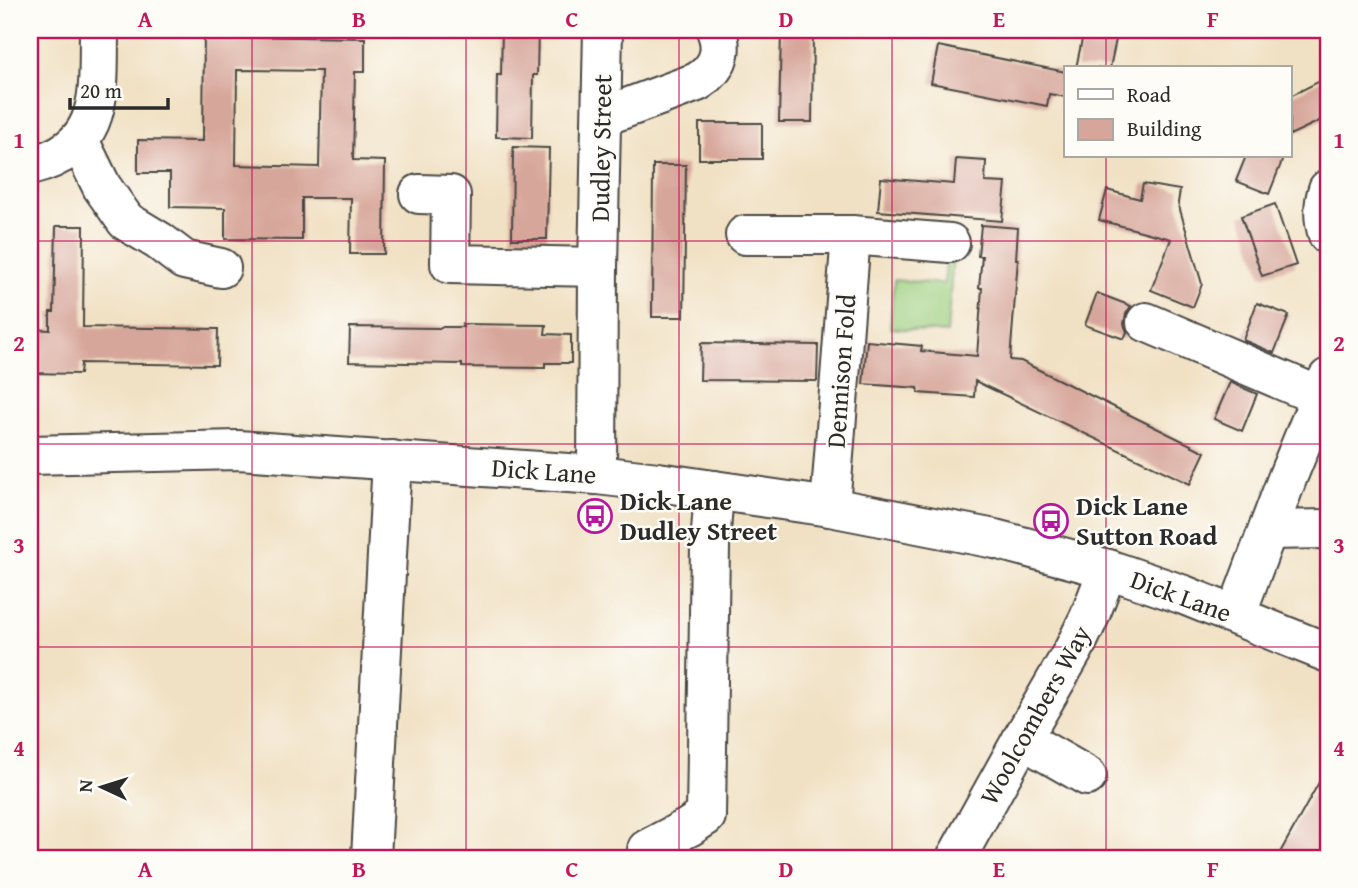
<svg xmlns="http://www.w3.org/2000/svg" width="1358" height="888" font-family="'Gentium Book Plus',serif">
<rect width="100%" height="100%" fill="#fdfcf7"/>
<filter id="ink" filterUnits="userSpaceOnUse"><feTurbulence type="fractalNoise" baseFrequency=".0143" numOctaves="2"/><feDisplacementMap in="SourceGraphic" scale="14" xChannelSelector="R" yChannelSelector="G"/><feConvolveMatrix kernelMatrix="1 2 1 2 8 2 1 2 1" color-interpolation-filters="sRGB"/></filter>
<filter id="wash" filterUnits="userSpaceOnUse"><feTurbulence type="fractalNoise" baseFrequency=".00686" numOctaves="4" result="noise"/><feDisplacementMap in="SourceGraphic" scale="28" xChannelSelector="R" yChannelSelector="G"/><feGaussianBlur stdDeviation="1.57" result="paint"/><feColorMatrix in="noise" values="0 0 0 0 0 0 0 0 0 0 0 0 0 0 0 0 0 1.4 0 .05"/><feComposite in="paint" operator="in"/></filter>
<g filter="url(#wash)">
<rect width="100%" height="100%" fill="#f1e1c4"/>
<g fill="#9ccf7f" stroke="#647d55" stroke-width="2">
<path d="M 947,255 L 953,256 L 947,333 L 890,328 L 894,280 L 944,284 Z"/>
<path d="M 1328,554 L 1328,602 C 1317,584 1319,575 1325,556 Z"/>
</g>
<g id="blocks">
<g fill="#d7a69a" fill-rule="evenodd">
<path d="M 204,30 L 237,30 L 237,36 L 365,38 L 365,72 L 355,72 L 353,160 L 385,161 L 384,254 L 350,254 L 351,198 L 302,198 L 302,240 L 225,239 L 225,208 L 170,207 L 170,173 L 138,173 L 138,140 L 203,141 ZM 237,70 L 321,71 L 319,167 L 236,165 Z"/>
<path d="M 502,30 L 538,30 L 537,75 L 533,75 L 532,138 L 496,137 L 497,75 L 501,75 Z"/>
<path d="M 781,30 L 813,30 L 812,122 L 779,122 Z"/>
<path d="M 1084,30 L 1118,30 L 1110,68 L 1076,68 Z"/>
<path d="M 938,46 L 1066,72 L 1066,97 L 1049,94 L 1047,106 L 931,83 Z"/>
<path d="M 1328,77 L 1328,117 L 1290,135 L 1290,96 Z"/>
<rect x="699" y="123" width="63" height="36"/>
<path d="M 513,147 L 549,148 L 547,239 L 512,239 Z"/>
<path d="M 1246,156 L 1284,156 L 1269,194 L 1236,181 Z"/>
<path d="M 956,159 L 986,161 L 985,182 L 1006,183 L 1002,221 L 878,211 L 881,178 L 954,184 Z"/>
<path d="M 653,165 L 686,165 L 684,317 L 652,317 Z"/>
<path d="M 1143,184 L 1180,190 L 1178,203 L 1202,284 L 1193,307 L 1151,290 L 1171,239 L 1099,220 L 1107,190 L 1140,199 Z"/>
<path d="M 1275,204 L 1296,265 L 1262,276 L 1241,216 Z"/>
<path d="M 981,225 L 1018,228 L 1016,259 L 1018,259 L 1010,360 L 1021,361 L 1205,452 L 1190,484 L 975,381 L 974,397 L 918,393 L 918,388 L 863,384 L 867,341 L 922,346 L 921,351 L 977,356 L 982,288 L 979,288 L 982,256 L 978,256 Z"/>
<path d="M 56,226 L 84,226 L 83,327 L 218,329 L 217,365 L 81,363 L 80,374 L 30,373 L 30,329 L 50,330 L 50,312 L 54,312 Z"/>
<path d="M 1097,293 L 1131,306 L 1126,314 L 1124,324 L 1127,332 L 1124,339 L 1085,325 Z"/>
<path d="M 1257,303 L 1289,315 L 1274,353 L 1243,340 Z"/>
<path d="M 462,324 L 546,325 L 545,334 L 571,335 L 571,363 L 545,363 L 545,368 L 462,367 L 462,364 L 349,362 L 350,327 L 441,328 L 441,327 L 463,327 Z"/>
<path d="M 701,343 L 818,345 L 817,381 L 700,380 Z"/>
<path d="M 1230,382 L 1257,394 L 1242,431 L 1214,419 Z"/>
<path d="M 1328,766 L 1328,858 L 1277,858 Z"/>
</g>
</g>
</g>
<g filter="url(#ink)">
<use href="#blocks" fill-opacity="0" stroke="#494642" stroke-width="2"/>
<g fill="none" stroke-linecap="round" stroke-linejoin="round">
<g stroke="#494642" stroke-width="42">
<g id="minor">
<path d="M 602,117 L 697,82 C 717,70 725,52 716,30"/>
<path d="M 79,140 L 102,187 L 126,221 L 159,241 L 184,260 L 221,268"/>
<path d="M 30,166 C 106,147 98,94 99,30"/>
<path d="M 1328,189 C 1323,204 1323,220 1328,235"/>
<path d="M 419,194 L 451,195 L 450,264 L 598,267"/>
<path d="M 745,235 L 851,235 L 830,507"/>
<path d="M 851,235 L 950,243"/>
<path d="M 1146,322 L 1321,397"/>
<path d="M 30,455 L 238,450 L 597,475 L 658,482 L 830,507 L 995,539 L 1108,569 L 1184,595 L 1328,653"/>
<path d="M 597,475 L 598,267 L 603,30"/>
<path d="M 1268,530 L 1328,529"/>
<path d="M 1236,615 L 1288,476 L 1328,378"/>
<path d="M 1022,739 L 1087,776"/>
<path d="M 371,858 L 392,460"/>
<path d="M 647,858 L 647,849 L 689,827 L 706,816 L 710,546 L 714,490"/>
<path d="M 956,858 L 1022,739 L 1074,649 L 1089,618 L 1108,569"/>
</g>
</g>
<use href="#minor" stroke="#fff" stroke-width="38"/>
</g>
</g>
<path fill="none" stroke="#c2185b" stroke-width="2" stroke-opacity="0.55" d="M 252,30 L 252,858M 466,30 L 466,858M 679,30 L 679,858M 892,30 L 892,858M 1106,30 L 1106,68M 1106,156 L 1106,858M 30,241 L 1328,241M 30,444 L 1328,444M 30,647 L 1328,647"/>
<defs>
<g id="bus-ring" transform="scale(1.75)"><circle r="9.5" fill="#fdfcf7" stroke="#b5179e" stroke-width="1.5"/><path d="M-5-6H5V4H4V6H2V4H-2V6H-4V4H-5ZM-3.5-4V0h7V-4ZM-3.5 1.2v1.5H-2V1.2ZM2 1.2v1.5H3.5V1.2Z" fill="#b5179e"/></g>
</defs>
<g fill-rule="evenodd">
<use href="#bus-ring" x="595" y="516"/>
<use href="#bus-ring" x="1051" y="521"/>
</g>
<g text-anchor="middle" stroke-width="5" stroke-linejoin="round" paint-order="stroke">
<g font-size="26" fill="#2b2b2b" stroke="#fdfcf7">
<text transform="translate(601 148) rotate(-89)" y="9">Dudley Street</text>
<text transform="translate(841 371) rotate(-86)" y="9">Dennison Fold</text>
<text transform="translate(544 471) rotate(4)" y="9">Dick Lane</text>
<text transform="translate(1181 596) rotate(20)" y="9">Dick Lane</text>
<text transform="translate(1035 715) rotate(-61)" y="9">Woolcombers Way</text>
</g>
<g font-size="26" font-weight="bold" fill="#2b2b2b" stroke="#fdfcf7" text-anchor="start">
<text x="620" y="510">Dick Lane<tspan x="620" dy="30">Dudley Street</tspan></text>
<text x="1076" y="515">Dick Lane<tspan x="1076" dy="30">Sutton Road</tspan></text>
</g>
</g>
<rect width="1358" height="888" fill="none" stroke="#fdfcf7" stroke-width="77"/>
<rect x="1064" y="66" width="228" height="91" fill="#fdfcf7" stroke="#a9a8a5" stroke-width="2"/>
<rect x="1078" y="89" width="35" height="10" fill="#ffffff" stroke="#a9a8a5" stroke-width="2"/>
<text x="1127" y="102" font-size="21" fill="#2b2b2b">Road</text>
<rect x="1078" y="119" width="35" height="21" fill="#d7a69a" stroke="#a9a8a5" stroke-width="2"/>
<text x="1127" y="136" font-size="21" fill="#2b2b2b">Building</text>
<g transform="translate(102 787) rotate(274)" stroke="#fdfcf7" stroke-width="5" paint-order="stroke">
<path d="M0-5L12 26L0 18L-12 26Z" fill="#2b2b2b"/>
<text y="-10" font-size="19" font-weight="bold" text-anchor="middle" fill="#2b2b2b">N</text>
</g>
<path d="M70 98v10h98v-10" fill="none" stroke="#2b2b2b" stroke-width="3.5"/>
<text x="80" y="98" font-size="21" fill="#2b2b2b" stroke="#fdfcf7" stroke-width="5" paint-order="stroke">20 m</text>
<rect x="38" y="38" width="1282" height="812" fill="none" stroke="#c2185b" stroke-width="2.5"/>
<g font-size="23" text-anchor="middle" font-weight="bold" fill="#c2185b">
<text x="145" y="27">A</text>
<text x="359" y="27">B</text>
<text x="572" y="27">C</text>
<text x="786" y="27">D</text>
<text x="999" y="27">E</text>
<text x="1213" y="27">F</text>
<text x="19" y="148">1</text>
<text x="1339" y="148">1</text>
<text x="19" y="351">2</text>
<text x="1339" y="351">2</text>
<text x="19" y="553">3</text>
<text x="1339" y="553">3</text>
<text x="19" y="756">4</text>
<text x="1339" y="756">4</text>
<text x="145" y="877">A</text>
<text x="359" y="877">B</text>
<text x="572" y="877">C</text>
<text x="786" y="877">D</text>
<text x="999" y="877">E</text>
<text x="1213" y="877">F</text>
</g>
</svg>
